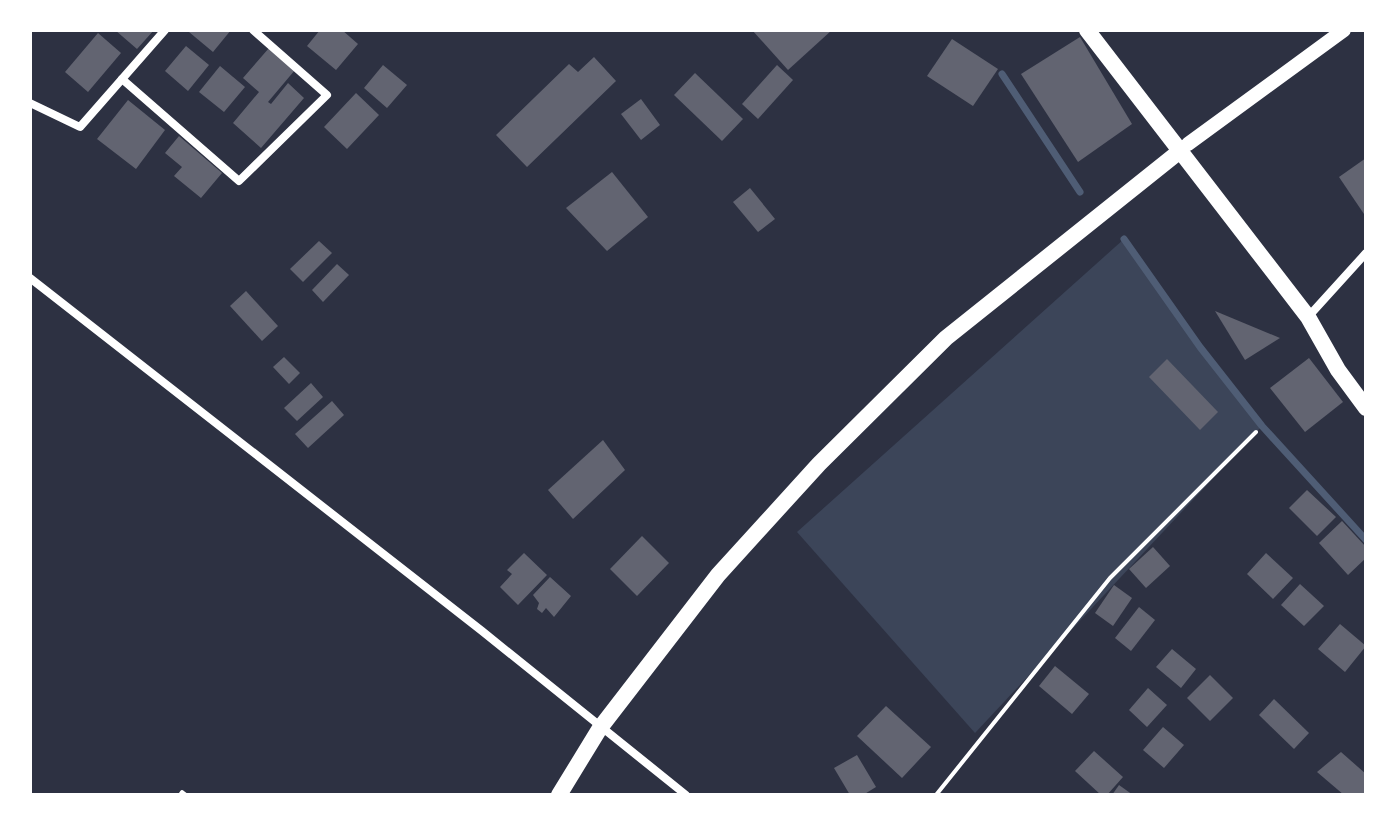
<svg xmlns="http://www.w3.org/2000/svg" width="1396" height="825" font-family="'Fira Sans',sans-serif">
<rect width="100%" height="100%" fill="#2d3142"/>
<path fill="#3c4559" d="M 1124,239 L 1262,426 L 975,733 L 797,532 Z"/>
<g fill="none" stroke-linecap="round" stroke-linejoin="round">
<g stroke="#4f5d75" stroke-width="7">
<path d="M 1002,74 L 1080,192"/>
<path d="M 1124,239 L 1200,347 L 1262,426 L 1366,540"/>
</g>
</g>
<g fill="#626471">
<path d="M 115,30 L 154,30 L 137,49 Z"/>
<path d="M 191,30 L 231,30 L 213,52 L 189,32 Z"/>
<path d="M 320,30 L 342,30 L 358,44 L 336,70 L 307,46 Z"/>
<path d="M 752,30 L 832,30 L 788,70 Z"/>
<path d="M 98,33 L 121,53 L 88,92 L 65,72 Z"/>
<path d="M 1080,37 L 1132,124 L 1078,162 L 1021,74 Z"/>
<path d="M 952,39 L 998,69 L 973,106 L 927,76 Z"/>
<path d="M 186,46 L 209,65 L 188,91 L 165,71 Z"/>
<path d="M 269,48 L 295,70 L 268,102 L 271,104 L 288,83 L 304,98 L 261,148 L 233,123 L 259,92 L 243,78 Z"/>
<path d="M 594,57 L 616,81 L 527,167 L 496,135 L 569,64 L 578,72 Z"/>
<path d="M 383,65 L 407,85 L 387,108 L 364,88 Z"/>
<path d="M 777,65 L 793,80 L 758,119 L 742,104 Z"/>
<path d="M 220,66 L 245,87 L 224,112 L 199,92 Z"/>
<path d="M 695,73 L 743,119 L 722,141 L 674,95 Z"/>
<path d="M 356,93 L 379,115 L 347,149 L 324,127 Z"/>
<path d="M 641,99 L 660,125 L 641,140 L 621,114 Z"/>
<path d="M 128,100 L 165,130 L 136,169 L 97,139 Z"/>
<path d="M 179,136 L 222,173 L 201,198 L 174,176 L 182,167 L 165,153 Z"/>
<path d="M 1366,158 L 1366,217 L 1339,177 Z"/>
<path d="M 612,172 L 648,217 L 607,251 L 566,208 Z"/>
<path d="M 750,188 L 775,219 L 758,232 L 733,202 Z"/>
<path d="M 319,241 L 332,253 L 303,282 L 290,269 Z"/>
<path d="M 337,264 L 349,275 L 323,302 L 312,290 Z"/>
<path d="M 246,291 L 278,326 L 262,341 L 230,306 Z"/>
<path d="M 1215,311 L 1280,338 L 1245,360 Z"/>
<path d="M 284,357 L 300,373 L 289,384 L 273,367 Z"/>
<path d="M 1309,358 L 1343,402 L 1305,432 L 1270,388 Z"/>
<path d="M 1167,359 L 1218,412 L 1200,430 L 1149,377 Z"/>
<path d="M 311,383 L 323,397 L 297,421 L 284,408 Z"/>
<path d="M 332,401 L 344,415 L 308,448 L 295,434 Z"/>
<path d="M 603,440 L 625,470 L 573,519 L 548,490 Z"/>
<path d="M 1307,490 L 1336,517 L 1317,536 L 1289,508 Z"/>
<path d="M 1342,521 L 1366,547 L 1366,558 L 1348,575 L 1319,543 Z"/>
<path d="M 642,536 L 669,563 L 637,596 L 610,569 Z"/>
<path d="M 1153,547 L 1170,566 L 1146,588 L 1129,569 Z"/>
<path d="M 524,553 L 547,575 L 518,605 L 500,587 L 512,574 L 507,570 Z"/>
<path d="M 1266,553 L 1293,578 L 1273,599 L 1247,574 Z"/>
<path d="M 550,577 L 571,596 L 554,617 L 546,608 L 542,613 L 537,609 L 539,603 L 533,595 Z"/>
<path d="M 1300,584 L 1324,606 L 1304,626 L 1281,605 Z"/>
<path d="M 1114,585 L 1132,598 L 1113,626 L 1095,613 Z"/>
<path d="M 1139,607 L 1155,620 L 1131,651 L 1115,638 Z"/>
<path d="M 1340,624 L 1366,646 L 1345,672 L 1318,649 Z"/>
<path d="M 1172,649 L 1196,669 L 1181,688 L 1156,667 Z"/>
<path d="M 1055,666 L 1089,694 L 1072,714 L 1039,686 Z"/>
<path d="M 1210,675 L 1233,698 L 1210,721 L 1187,698 Z"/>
<path d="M 1148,688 L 1167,705 L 1147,727 L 1129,710 Z"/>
<path d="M 1274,699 L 1309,733 L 1294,749 L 1259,715 Z"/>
<path d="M 886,706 L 931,747 L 902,778 L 857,736 Z"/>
<path d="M 1163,727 L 1184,745 L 1164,768 L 1143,750 Z"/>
<path d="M 1094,751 L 1123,777 L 1107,795 L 1101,795 L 1075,771 Z"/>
<path d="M 1341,752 L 1366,774 L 1366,795 L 1344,795 L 1317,772 Z"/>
<path d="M 857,755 L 876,787 L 863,795 L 850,795 L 834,768 Z"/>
<path d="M 1119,785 L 1133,795 L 1112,795 Z"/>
</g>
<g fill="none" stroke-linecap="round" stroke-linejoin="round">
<g stroke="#fff" stroke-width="4">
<path d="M 180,795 L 182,792 L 186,795"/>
<path d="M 936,795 L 1110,578 L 1256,432"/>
</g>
<g stroke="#fff" stroke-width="8">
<path d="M 122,79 L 239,181 L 327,95 L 253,30"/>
<path d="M 30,103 L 80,127 L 165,30"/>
<path d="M 30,278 L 482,631 L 686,795"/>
<path d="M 1308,317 L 1366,253"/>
</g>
<path stroke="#fff" stroke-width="14" d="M 1188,144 L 1344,30"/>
<g stroke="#fff" stroke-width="16">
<path d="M 1087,30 L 1308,317 L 1338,370 L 1366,408"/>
<path d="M 559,795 L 600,728 L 718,575 L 819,464 L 946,338 L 1180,151"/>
</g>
</g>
<rect width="1396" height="825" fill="none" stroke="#ffffff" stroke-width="64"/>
</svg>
